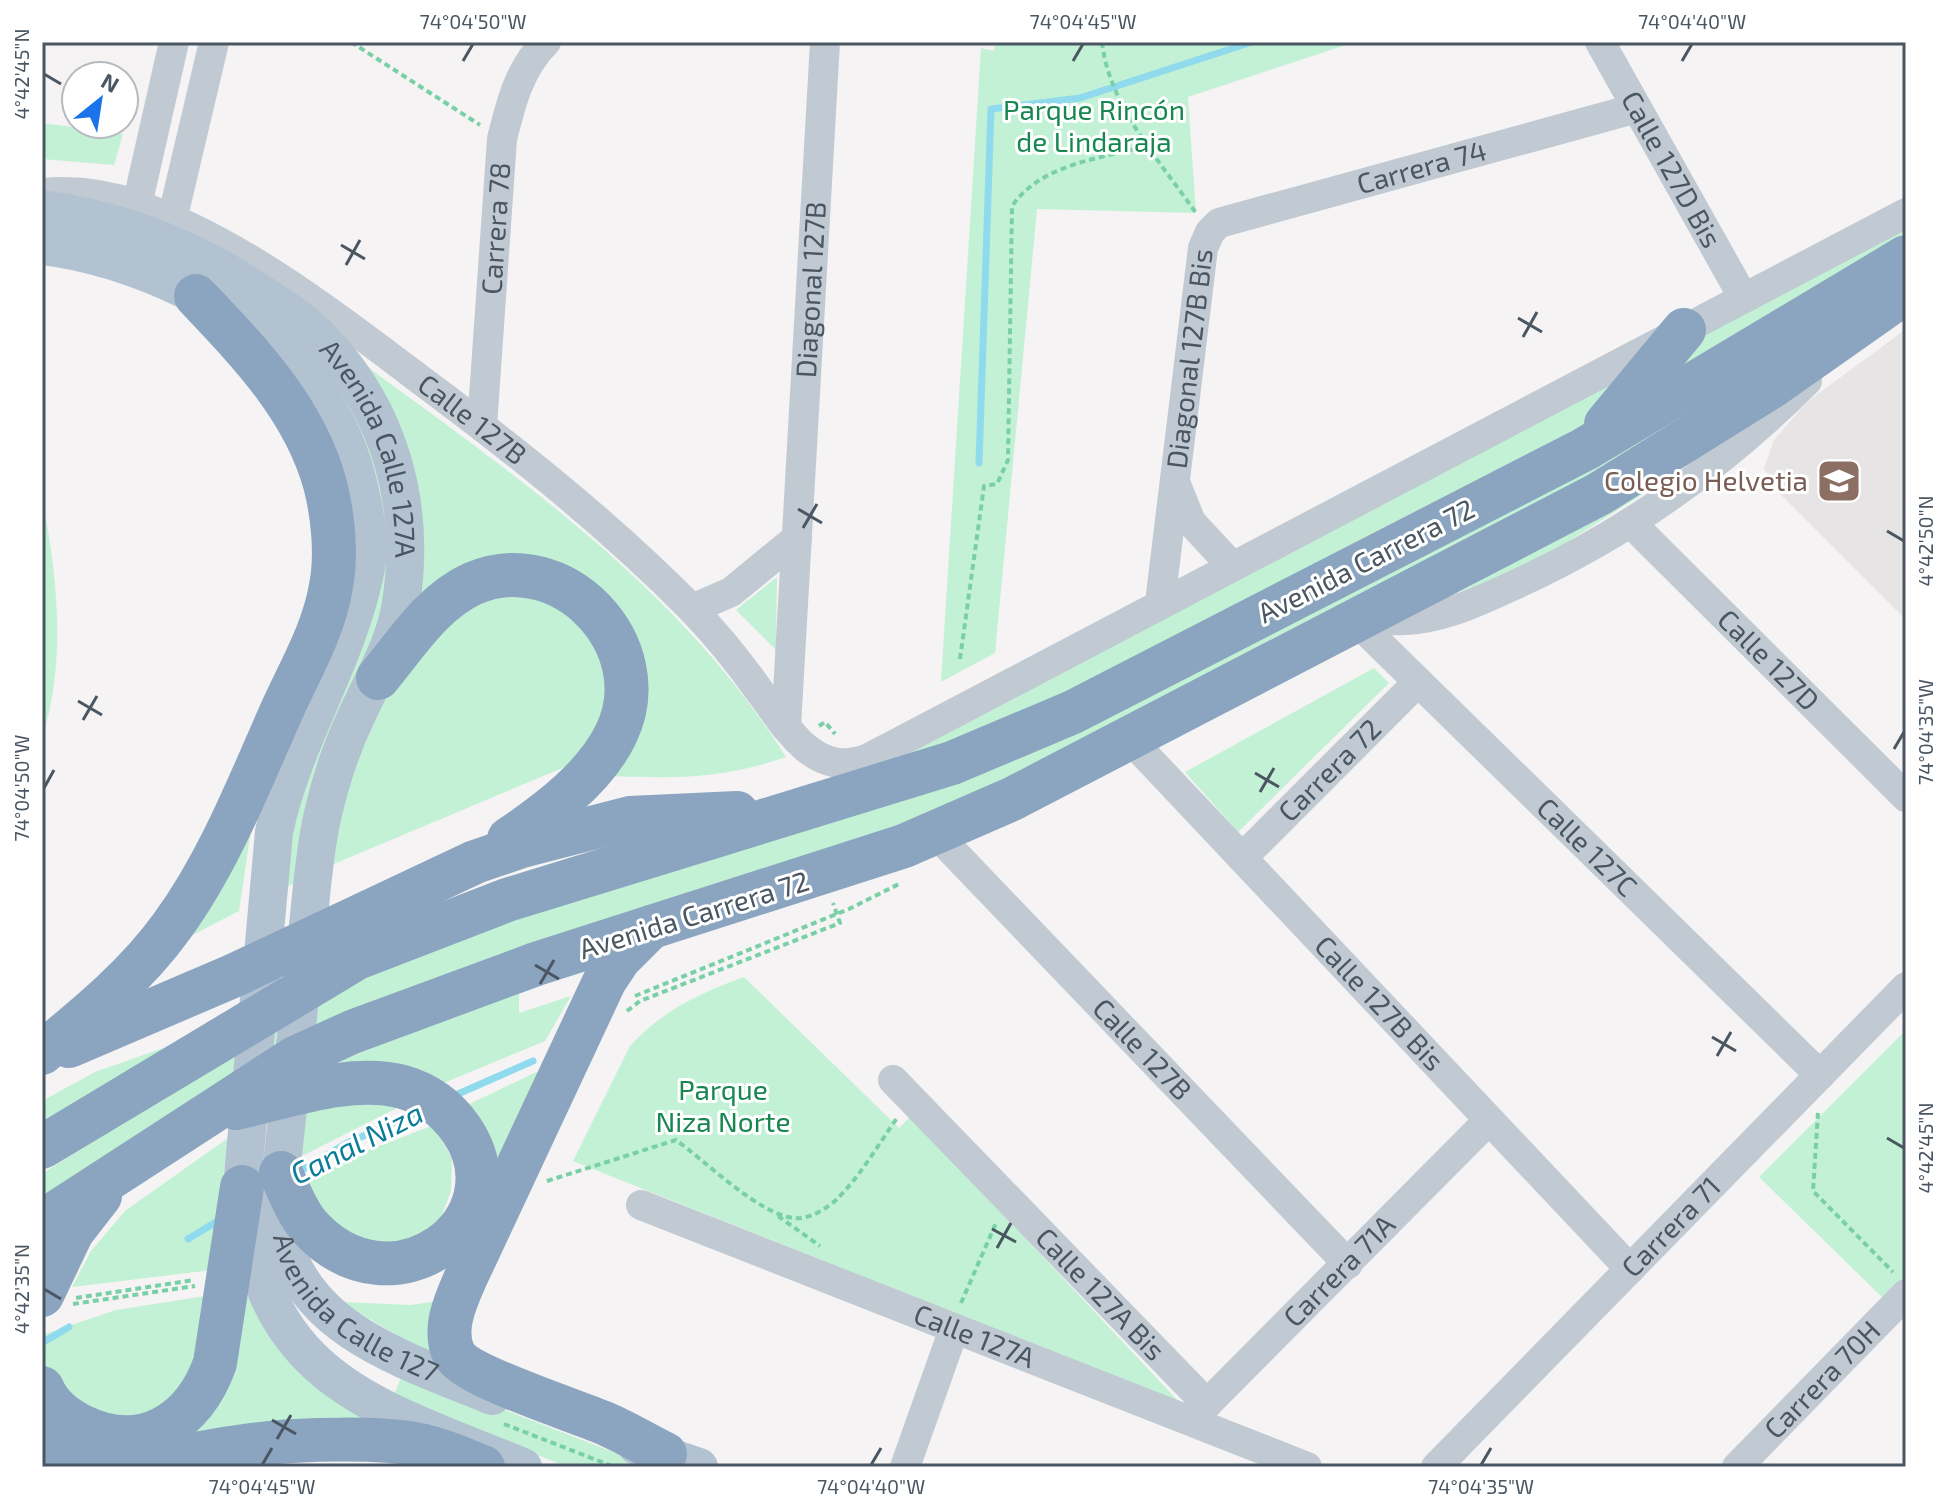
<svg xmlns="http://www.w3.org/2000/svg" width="1948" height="1509" font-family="'Exo 2',sans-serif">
<rect width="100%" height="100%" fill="#f5f3f3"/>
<path fill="#e6e4e5" d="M 1906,329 L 1906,620 L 1779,493 L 1764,468 L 1774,440 L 1807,402 Z"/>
<g fill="#c3f1d5">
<path d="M 995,42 L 1355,42 L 1188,97 L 1196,213 L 1037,209 L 995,653 L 941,682 L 981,48 L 994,51 Z"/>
<path d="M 42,123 L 123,134 L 114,165 L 42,159 Z"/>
<path d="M 1906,225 L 1906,232 L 1658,395 L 1687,336 Z"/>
<path d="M 1871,297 L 1593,480 L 928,817 L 566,933 L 42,1204 L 42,1174 C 154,1102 264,1024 386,969 C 570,886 772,849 962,779 Z"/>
<path d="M 358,360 C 516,476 680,588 786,757 C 719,780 676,778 606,776 L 628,741 L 571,579 L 414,611 Z"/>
<path d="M 1643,363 L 1582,436 L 1002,723 L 832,781 Z"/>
<path d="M 348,396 L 368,439 L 389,525 L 385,602 L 295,883 L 283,889 L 341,399 Z"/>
<path d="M 1651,489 L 1524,569 L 1437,605 L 1633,493 Z"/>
<path d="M 42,496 C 57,576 67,660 42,738 Z"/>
<path d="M 777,577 L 776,650 L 736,610 Z"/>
<path d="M 527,590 L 598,633 L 609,713 L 579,761 L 329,866 L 328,828 L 390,687 L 463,605 Z"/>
<path d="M 1374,668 L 1389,683 L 1238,832 L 1185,772 Z"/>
<path d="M 255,803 L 239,911 L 177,943 Z"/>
<path d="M 744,977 L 899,1128 L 911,1116 L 1180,1403 L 573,1161 L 630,1046 C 662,1011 700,993 744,977 Z"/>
<path d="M 519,989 L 519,1013 L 571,996 L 545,1041 L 439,1085 L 320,1069 Z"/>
<path d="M 1906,1030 L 1906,1279 L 1885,1300 L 1759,1177 Z"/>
<path d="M 203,1034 L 42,1134 L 42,1101 L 95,1072 Z"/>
<path d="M 541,1070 L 487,1199 L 467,1105 Z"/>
<path d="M 325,1103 L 407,1103 L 300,1157 L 305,1110 Z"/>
<path d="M 434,1125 L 452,1159 L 451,1191 L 440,1220 L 416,1244 L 382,1249 L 354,1235 L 325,1216 L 307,1182 L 361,1153 Z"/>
<path d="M 228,1138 L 212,1270 L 72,1287 L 91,1251 L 125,1211 Z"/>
<path d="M 243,1290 L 271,1330 L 381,1431 L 42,1467 L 42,1335 L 116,1310 Z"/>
<path d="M 444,1300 L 439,1360 L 341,1302 L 411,1305 Z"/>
<path d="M 404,1371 L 652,1467 L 568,1467 L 392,1399 Z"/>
</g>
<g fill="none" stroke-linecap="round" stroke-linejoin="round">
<g stroke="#90daee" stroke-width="7">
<path d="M 979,463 L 991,109 L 1080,98 L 1252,42"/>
<path d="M 451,1097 L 533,1061"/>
<path d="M 297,1173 L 347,1143 L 418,1112"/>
<path d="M 188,1239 L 221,1219"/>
<path d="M 42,1343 L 69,1327"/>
</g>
<g stroke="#7ad0a6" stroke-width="4" stroke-dasharray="6 4" stroke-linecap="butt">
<path d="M 351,42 L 480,125"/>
<path d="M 1102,42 C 1109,106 1160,161 1196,213"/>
<path d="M 960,659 L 984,486 L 997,484 L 1008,460 L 1012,206 C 1042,163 1101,159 1149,145"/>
<path d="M 819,726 L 825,722 L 835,734"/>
<path d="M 635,996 L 849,909 L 899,884"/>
<path d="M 627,1011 L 640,1001 L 840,923 L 833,903"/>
<path d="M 1818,1113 L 1813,1191 L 1893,1272"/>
<path d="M 547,1181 L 676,1140 C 705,1161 760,1215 794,1218 C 809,1220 828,1208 838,1198 C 861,1175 878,1145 897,1118"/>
<path d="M 778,1216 L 820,1246"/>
<path d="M 76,1298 L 194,1280"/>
<path d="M 961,1303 L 996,1223"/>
<path d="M 73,1304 L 195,1286"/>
<path d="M 504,1424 L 612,1466"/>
</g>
<g stroke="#c1cad2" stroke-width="30">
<path id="s1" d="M 1600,42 L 1743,297"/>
<path id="s2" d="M 42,193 C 75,190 106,194 137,205 C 238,241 330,311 414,375 C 511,447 606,522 691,608 C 716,634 739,662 760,692 C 775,711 787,732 806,748 C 826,764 844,767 867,759 L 1906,213"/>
<path d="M 137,205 L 174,42"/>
<path d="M 172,220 L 214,42"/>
<path id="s3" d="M 482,426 L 502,139 C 511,103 519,69 546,42"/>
<path d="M 1177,487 L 1191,522 L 1231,565"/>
<path id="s4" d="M 1631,523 L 1906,797"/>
<path id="s5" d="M 1160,603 L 1203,248 L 1210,232 L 1219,223 L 1637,108"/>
<path d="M 692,609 L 731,592 L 797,538"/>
<path id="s6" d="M 1354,619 L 1820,1075"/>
<path d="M 1364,619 C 1381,619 1401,622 1418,619 C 1451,614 1480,601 1510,587 C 1621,537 1721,467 1807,381"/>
<path id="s7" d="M 786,727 L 825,42"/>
<path id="s8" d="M 1128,737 L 1630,1269"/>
<path id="s9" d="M 936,834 L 1348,1264"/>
<path id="s10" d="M 1242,858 L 1418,682"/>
<path id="s11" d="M 893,1080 L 1207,1404"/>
<path id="s12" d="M 641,1205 L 1307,1467"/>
<path id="s13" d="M 1194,1417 L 1489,1120"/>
<path d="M 905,1467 L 954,1329"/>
<path id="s14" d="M 1436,1467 L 1906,987"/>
<path id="s15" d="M 1737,1467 L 1906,1294"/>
</g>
<g stroke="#b3c2d1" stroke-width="38">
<path id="s16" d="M 42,209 C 112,218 180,243 240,280 C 268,298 300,316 323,341 C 391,412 416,507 401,603 C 394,646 374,677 357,715 C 341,748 330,782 322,818 C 313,859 311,902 306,944 C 298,1020 290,1096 281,1173 C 281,1195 278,1218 284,1240 C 306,1333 414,1363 492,1396"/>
<path d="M 42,246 C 130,255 258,313 312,385 C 337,418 353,456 361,496 C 366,518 370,546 366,568 C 348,661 293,740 274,832 L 242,1187 C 261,1380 366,1403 523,1467"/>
<path d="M 637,1446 L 699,1467"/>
</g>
<g stroke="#8ba5c1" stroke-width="44">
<path d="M 1606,424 L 1684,330"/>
<path d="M 378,678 C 405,646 432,602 472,584 C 562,544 659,646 616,734 C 595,778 547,813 509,839"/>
<path d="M 651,927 L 619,959 L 605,980 L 466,1277 C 456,1300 442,1329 454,1354 C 466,1376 576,1411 604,1423 C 625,1432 645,1444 665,1454"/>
<path d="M 69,1046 L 235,975 L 475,862 L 522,846 L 630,818 L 737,813"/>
<path d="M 42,1053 C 88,1015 137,975 172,926 C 219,862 250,782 282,710 C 300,670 324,630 331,586 C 337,555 333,515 325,484 C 304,408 249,352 196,296"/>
<path d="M 236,1108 C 287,1097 351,1073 403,1087 C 427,1094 447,1109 461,1129 C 524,1220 392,1319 309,1226 C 296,1211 289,1191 281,1173"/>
<path d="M 42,1147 L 357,958 L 507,900 L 952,763 L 1073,712 L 1585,449 L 1906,257"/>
<path d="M 42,1222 L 295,1058 L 352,1032 L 536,964 L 904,846 L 1012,799 L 1599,494 L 1771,387 L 1906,292"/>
<path d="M 42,1295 L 72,1232 L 100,1196"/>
<path d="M 42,1388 C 49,1405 65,1418 81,1426 C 142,1456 194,1423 215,1363 L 242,1187"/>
<path d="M 42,1449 C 128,1476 176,1454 260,1444 C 299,1439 382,1437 419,1445 C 441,1449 462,1459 483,1467"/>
</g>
</g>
<path fill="none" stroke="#4a5661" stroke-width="3" d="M 463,61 L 473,44M 1073,61 L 1083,44M 1682,61 L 1692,44M 44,74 L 61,84M 341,245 L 365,259M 346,265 L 360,240M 1518,318 L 1542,332M 1523,337 L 1537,312M 798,509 L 822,523M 803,528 L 817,504M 1887,531 L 1904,541M 78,701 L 102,715M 83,720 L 97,696M 1894,749 L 1904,732M 1255,773 L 1279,787M 44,788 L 54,770M 1260,792 L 1274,768M 535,965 L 559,979M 540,984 L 554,960M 1712,1037 L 1736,1051M 1717,1056 L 1731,1032M 1887,1138 L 1904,1148M 992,1229 L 1016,1242M 997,1248 L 1011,1223M 44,1289 L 61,1299M 272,1420 L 296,1434M 277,1439 L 291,1415M 262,1465 L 272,1448M 871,1465 L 881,1448M 1481,1465 L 1491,1448"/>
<defs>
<g id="school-square" transform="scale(2.3)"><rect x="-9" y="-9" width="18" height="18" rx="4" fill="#8d6e63" stroke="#fff"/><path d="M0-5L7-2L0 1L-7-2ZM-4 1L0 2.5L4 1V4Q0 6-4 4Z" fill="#fff"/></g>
</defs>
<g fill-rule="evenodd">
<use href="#school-square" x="1839" y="481"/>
</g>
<g text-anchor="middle" stroke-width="6" stroke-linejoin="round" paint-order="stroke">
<g font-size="28" fill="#17864f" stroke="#fff">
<text x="1094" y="120">Parque Rincón<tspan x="1094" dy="32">de Lindaraja</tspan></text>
<text x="723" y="1100">Parque<tspan x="723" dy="32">Niza Norte</tspan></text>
</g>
<g font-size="28" fill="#4a5661" stroke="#fff">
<text dy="10" stroke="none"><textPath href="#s5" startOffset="598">Carrera 74</textPath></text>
<text dy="10" stroke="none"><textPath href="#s1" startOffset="146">Calle 127D Bis</textPath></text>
<text dy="10" stroke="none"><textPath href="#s3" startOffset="198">Carrera 78</textPath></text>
<text dy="10" stroke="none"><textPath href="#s7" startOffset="438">Diagonal 127B</textPath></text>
<text dy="10" stroke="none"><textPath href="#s5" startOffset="246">Diagonal 127B Bis</textPath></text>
<text dy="10" stroke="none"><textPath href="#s2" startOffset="496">Calle 127B</textPath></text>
<text dy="10" stroke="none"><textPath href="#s16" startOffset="436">Avenida Calle 127A</textPath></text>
<text transform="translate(1366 561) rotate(-27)" y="10">Avenida Carrera 72</text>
<text dy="10" stroke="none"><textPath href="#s4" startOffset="194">Calle 127D</textPath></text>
<text dy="10" stroke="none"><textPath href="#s10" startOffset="124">Carrera 72</textPath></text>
<text dy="10" stroke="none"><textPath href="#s6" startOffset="326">Calle 127C</textPath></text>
<text transform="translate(694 915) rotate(-17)" y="10">Avenida Carrera 72</text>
<text dy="10" stroke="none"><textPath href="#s8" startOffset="366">Calle 127B Bis</textPath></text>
<text dy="10" stroke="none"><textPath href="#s9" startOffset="298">Calle 127B</textPath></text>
<text dy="10" stroke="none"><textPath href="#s14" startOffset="336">Carrera 71</textPath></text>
<text dy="10" stroke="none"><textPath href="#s13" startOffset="206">Carrera 71A</textPath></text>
<text dy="10" stroke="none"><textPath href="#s11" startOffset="298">Calle 127A Bis</textPath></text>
<text dy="10" stroke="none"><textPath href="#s16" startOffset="1356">Avenida Calle 127</textPath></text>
<text dy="10" stroke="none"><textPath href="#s12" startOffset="358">Calle 127A</textPath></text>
<text dy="10" stroke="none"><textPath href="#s15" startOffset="122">Carrera 70H</textPath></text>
</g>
<g font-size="28" fill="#785e54" stroke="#fff" text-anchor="end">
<text x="1808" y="491">Colegio Helvetia</text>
</g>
<g font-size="30" font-style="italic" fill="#0c7c9b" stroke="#fff">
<text transform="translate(357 1144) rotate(-27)" y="10">Canal Niza</text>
</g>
</g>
<rect width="1948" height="1509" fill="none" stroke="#ffffff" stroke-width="88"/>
<g transform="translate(100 100) rotate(30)"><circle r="38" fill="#ffffff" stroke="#b7bbc0" stroke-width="2"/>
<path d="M0-6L14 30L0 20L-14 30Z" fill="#1a73e8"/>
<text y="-12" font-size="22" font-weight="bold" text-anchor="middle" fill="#4a5661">N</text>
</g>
<rect x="44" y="44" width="1860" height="1421" fill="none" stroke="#4a5661" stroke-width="3"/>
<g font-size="20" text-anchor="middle" fill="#4a5661">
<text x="473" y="29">74°04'50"W</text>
<text x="1083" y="29">74°04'45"W</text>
<text x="1692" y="29">74°04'40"W</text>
<text transform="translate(22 74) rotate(-90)" y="7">4°42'45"N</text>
<text transform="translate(1926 541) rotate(-90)" y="7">4°42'50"N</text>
<text transform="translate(1926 732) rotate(-90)" y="7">74°04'35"W</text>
<text transform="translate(22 788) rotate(-90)" y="7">74°04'50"W</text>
<text transform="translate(1926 1148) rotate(-90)" y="7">4°42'45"N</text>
<text transform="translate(22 1289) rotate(-90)" y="7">4°42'35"N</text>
<text x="262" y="1494">74°04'45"W</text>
<text x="871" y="1494">74°04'40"W</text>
<text x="1481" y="1494">74°04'35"W</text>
</g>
</svg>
